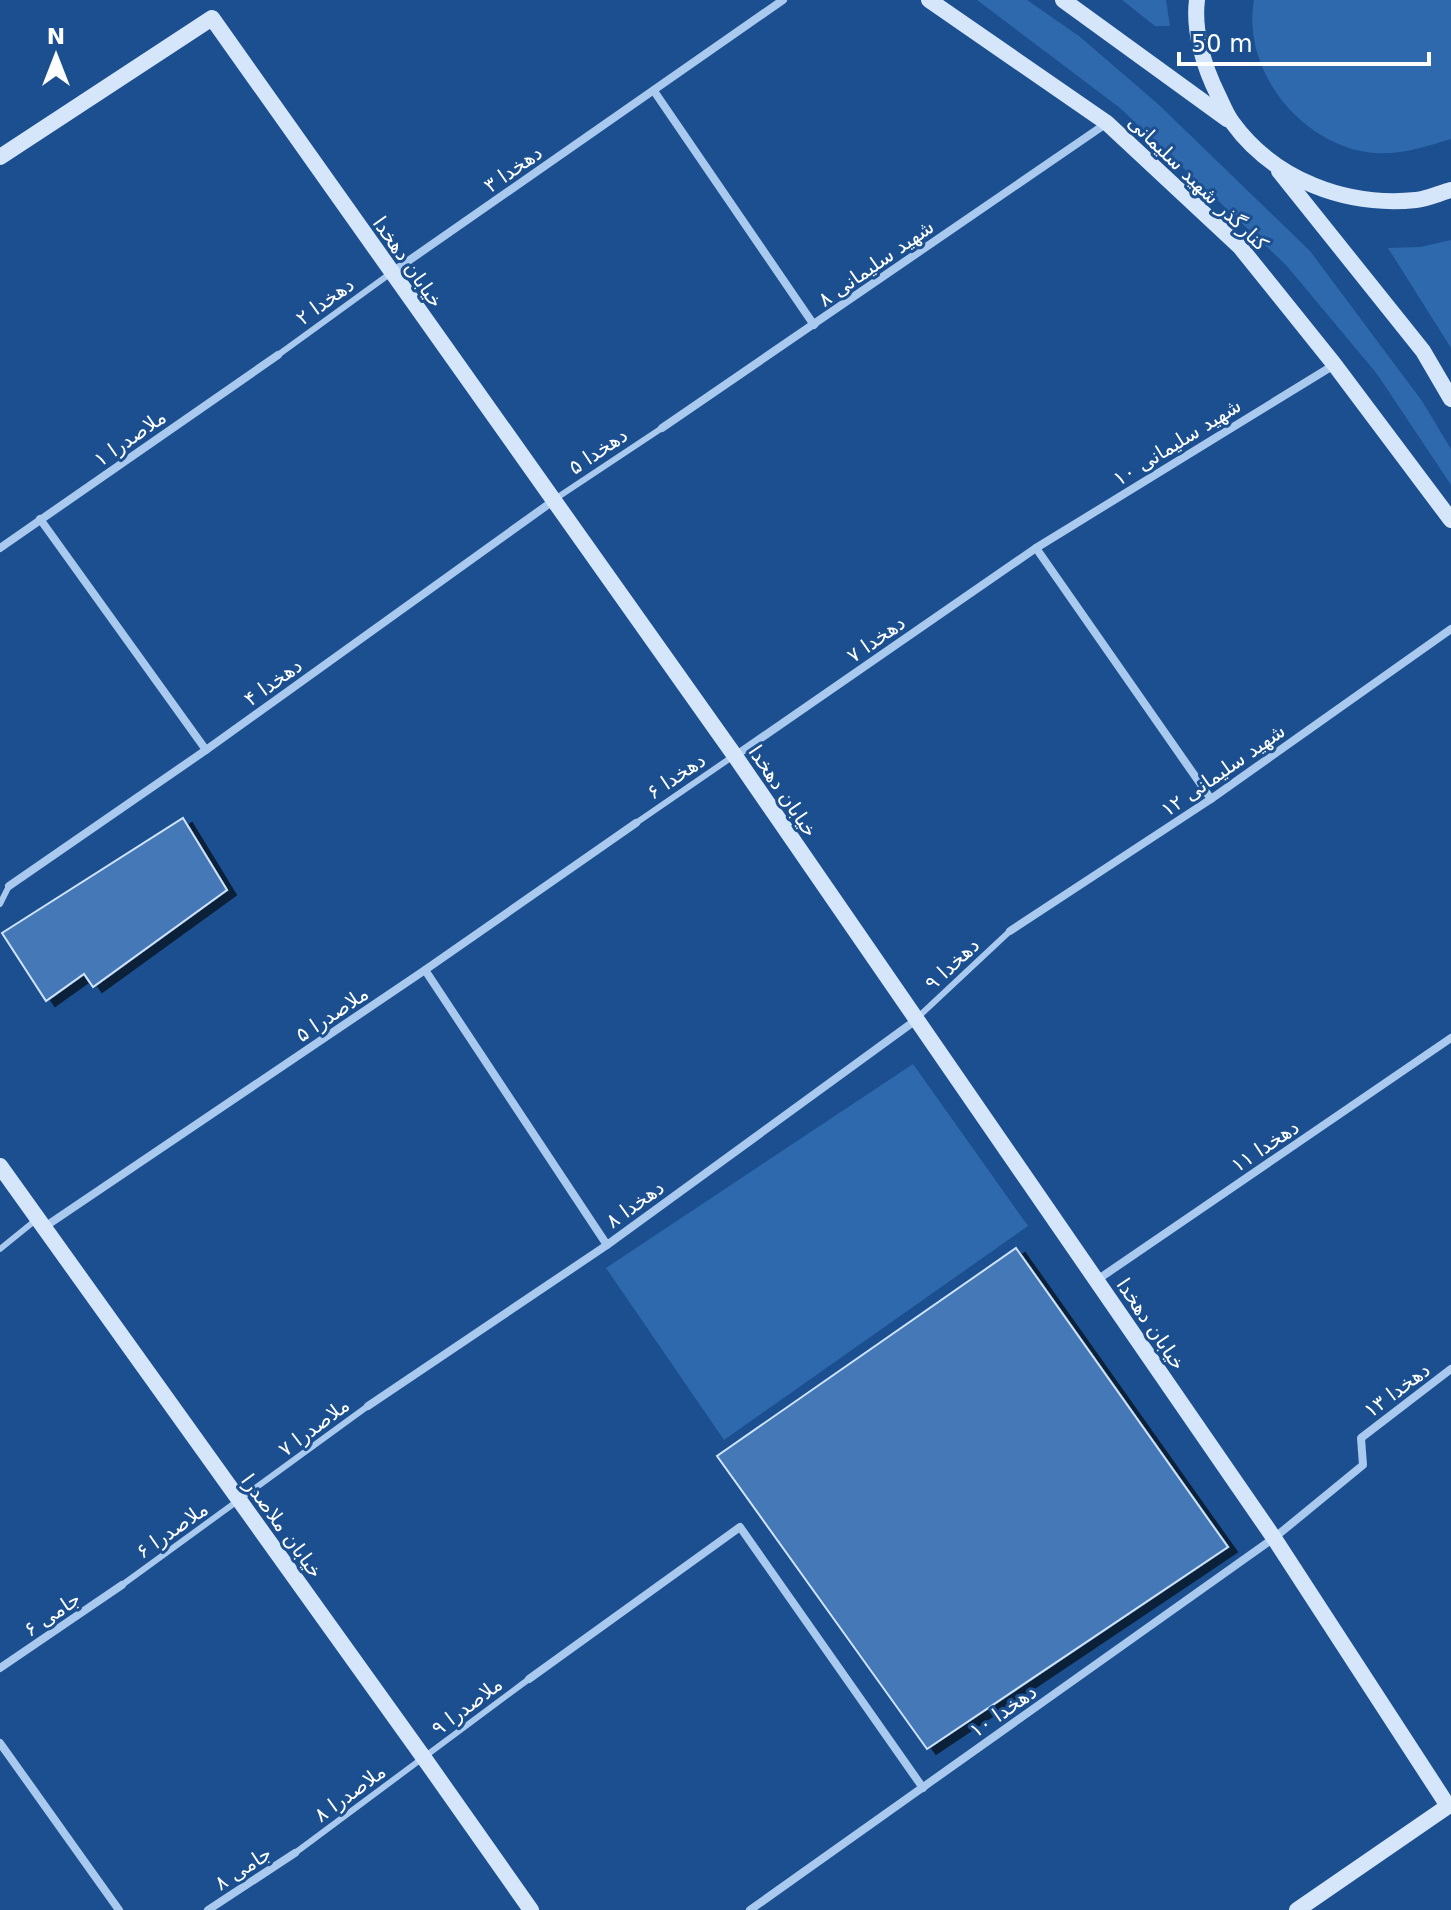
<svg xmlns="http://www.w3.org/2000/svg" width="1451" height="1910" font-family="'DejaVu Sans',Vazirmatn,sans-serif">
<defs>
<filter id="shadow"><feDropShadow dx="9" dy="5" stdDeviation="0" flood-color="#0009"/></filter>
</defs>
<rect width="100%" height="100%" fill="#1b4f8f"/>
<g fill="#2e69ad">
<path d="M 977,0 L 1027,0 L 1079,36 L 1158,104 L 1310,251 L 1422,401 L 1451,449 L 1451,485 L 1377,374 L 1286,265 L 1120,108 Z"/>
<path d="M 1122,0 L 1166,0 L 1170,26 L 1155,26 Z"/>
<path d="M 1254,0 L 1451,0 L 1451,139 C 1421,148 1392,158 1361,151 C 1295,137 1242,67 1254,0 Z"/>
<path d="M 1451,240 L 1451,348 L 1388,248 L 1420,247 Z"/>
<path d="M 913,1064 L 1028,1226 L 724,1440 L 606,1268 Z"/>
</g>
<g fill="#4478b7" stroke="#cfe3fa" stroke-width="2" filter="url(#shadow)">
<path d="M 183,818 L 227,890 L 93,987 L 84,974 L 46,1001 L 2,933 Z"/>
<path d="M 1016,1248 L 1228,1547 L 927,1749 L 717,1456 Z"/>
</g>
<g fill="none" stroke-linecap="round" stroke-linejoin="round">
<g stroke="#a9c9ee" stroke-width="6">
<path d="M 278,355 L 391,273"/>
<path d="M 555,499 L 662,428"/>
<path d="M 636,823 L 732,757"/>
<path d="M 0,904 L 9,886"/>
<path d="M 916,1019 L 1010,931"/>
<path d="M 0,1249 L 37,1219"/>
<path d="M 122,1585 L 368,1406"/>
<path d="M 295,1853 L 529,1679"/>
</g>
<g stroke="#a9c9ee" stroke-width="8">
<path d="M 654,91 L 814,325"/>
<path d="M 391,273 L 783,0"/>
<path d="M 662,428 L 1107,123"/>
<path d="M 40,519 L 206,750"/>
<path d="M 0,548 L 278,355"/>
<path d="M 1036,548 L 1211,799"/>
<path d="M 735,756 L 1036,548 L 1334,365"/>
<path d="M 9,886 L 206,750 L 553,501"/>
<path d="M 1010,931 L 1211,799 L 1451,629"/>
<path d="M 425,970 L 607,1245"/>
<path d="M 43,1228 L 425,970 L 636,823"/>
<path d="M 1097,1280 L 1451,1038"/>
<path d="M 368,1406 L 607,1245 L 916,1020"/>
<path d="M 0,1668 L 122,1585"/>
<path d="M 529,1679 L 740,1527 L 923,1788"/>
<path d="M 0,1743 L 119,1910"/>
<path d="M 208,1910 L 295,1853"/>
<path d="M 750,1910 L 1274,1538 L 1363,1465 L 1361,1438 L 1451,1369"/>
</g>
<g stroke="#d6e6fa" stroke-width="16">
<path d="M 929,0 L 1107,123 L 1240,247 L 1334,364 L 1451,520"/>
<path d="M 1063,0 L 1227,119"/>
<path d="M 1197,0 C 1193,31 1204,67 1218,95 C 1222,103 1226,114 1232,122 C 1274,180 1346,207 1416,200 C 1427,199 1440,193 1451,190"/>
<path d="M 0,157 L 212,18 L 735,756 L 1274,1538 L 1448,1806"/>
<path d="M 1279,171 L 1423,351 L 1451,399"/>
<path d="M 0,1166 L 424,1758 L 531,1910"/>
<path d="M 1297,1910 L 1451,1804"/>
</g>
</g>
<g text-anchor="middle" stroke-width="6" stroke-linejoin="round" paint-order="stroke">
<g font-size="20" fill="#fff" stroke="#1b4f8f">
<text transform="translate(513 169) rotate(-35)" y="7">دهخدا ۳</text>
<text transform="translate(1198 183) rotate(44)" y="7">کنارگذر شهید سلیمانی</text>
<text transform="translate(408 262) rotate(55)" y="7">خیابان دهخدا</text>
<text transform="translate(876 263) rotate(-35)" y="7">شهید سلیمانی ۸</text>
<text transform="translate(325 301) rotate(-36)" y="7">دهخدا ۲</text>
<text transform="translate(130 438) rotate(-35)" y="7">ملاصدرا ۱</text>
<text transform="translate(1177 442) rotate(-32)" y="7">شهید سلیمانی ۱۰</text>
<text transform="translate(598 451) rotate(-34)" y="7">دهخدا ۵</text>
<text transform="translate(876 639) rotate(-35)" y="7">دهخدا ۷</text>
<text transform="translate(273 682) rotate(-36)" y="7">دهخدا ۴</text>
<text transform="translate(1223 770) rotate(-35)" y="7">شهید سلیمانی ۱۲</text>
<text transform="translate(676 776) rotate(-34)" y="7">دهخدا ۶</text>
<text transform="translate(783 791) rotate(56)" y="7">خیابان دهخدا</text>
<text transform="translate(952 964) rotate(-43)" y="7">دهخدا ۹</text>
<text transform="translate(332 1014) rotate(-34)" y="7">ملاصدرا ۵</text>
<text transform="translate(1265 1146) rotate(-34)" y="7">دهخدا ۱۱</text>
<text transform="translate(635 1204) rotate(-36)" y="7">دهخدا ۸</text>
<text transform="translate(1151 1324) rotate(56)" y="7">خیابان دهخدا</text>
<text transform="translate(1397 1390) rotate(-37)" y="7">دهخدا ۱۳</text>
<text transform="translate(314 1427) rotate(-37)" y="7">ملاصدرا ۷</text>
<text transform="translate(282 1526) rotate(54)" y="7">خیابان ملاصدرا</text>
<text transform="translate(172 1530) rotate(-35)" y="7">ملاصدرا ۶</text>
<text transform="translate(52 1614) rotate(-34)" y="7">جامی ۶</text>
<text transform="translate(467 1706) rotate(-37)" y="7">ملاصدرا ۹</text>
<text transform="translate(1003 1711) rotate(-35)" y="7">دهخدا ۱۰</text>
<text transform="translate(350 1793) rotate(-36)" y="7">ملاصدرا ۸</text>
<text transform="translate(243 1868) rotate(-33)" y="7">جامی ۸</text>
</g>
</g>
<g transform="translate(56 56)" stroke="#1b4f8f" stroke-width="6" paint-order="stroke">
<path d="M0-6L14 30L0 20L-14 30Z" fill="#ffffff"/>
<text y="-12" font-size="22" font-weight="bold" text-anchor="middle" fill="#ffffff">N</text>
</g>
<path d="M1179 52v12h250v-12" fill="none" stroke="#ffffff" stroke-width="4"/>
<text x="1191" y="52" font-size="24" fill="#ffffff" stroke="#1b4f8f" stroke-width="6" paint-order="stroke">50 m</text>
</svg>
